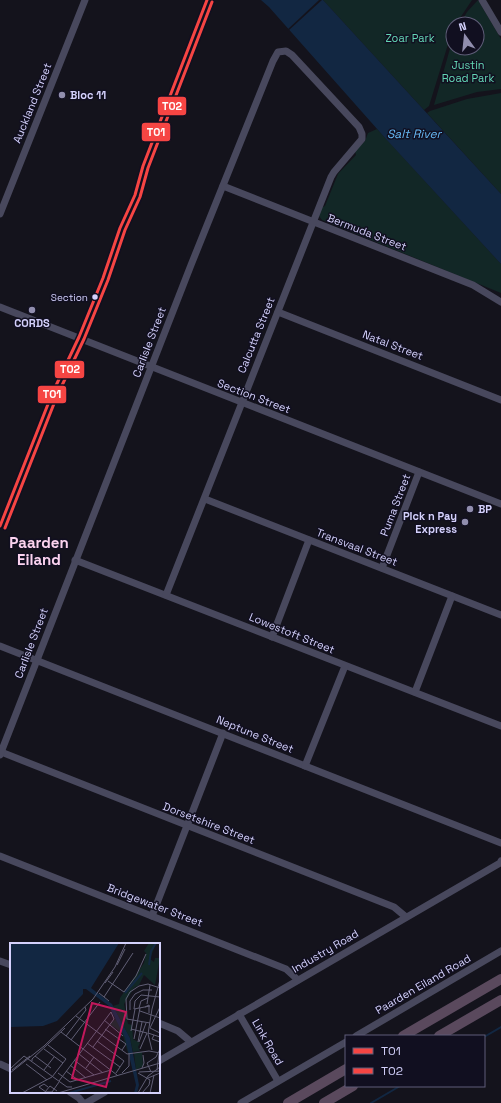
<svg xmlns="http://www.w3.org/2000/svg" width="501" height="1103" font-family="'Space Grotesk',sans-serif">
<rect width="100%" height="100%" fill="#14131c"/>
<g fill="#122726">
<path d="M 323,0 L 472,0 L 456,24 L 453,24 L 453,28 L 429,106 L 424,110 Z"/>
<path d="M 478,0 L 501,39 L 501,89 L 477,92 L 434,105 L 453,38 L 453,48 L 477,48 L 477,24 L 460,24 L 467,12 Z"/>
<path d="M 501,93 L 501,194 L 427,113 L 430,111 L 467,99 Z"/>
<path d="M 377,129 L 501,264 L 501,293 L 322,220 L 319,216 L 321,208 L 325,206 L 338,174 L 356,155 L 355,151 L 365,141 L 368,133 Z"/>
</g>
<path fill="#122742" d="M 261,0 L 323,0 L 501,194 L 501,264 L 386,139 L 269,7 Z"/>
<path fill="#14131c" d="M 319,0 L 322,0 L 288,31 L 287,30 Z"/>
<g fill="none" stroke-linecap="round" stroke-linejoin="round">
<g stroke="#122742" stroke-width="2">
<path d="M 484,1037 L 501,1027"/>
<path d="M 371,1103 L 400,1086"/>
</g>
<g stroke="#48485d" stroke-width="7">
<path d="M 482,0 L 501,32"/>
<path d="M 223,186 L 473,285 L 501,302"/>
<path d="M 0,214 L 85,0"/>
<path d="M 0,307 L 501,504"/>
<path d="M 278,312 L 501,400"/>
<path d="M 205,499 L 501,615"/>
<path d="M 75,560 L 501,726"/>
<path d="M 382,568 L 419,472"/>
<path d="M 272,637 L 309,540"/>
<path d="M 0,646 L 501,843"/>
<path d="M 415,692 L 452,596"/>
<path d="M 1,752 L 394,907 L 406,917"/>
<path d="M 0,755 L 191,265 L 273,61 L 278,52 L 286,51 L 292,55 L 359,127 L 362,134 L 362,139 L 334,172 L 331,177 L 166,595"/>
<path d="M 305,766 L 345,666"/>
<path d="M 0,856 L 286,969 L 298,980"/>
<path d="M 152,916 L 223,733"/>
<path d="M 0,961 L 11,965"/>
<path d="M 239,1014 L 278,1081"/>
<path d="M 159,1023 L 178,1031 L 191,1042"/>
<path d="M 356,1036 L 501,951"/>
<path d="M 159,1061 L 500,863 L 501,861"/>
<path d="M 0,1064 L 11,1069"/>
<path d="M 70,1092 L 79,1098 L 83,1103"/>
<path d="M 86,1103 L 105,1092"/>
<path d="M 241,1103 L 346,1042"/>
</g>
<g stroke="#5a495d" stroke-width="10">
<path d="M 403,1036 L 501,979"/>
<path d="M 439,1036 L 501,1000"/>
<path d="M 288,1103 L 346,1069"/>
<path d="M 324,1103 L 353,1086"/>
</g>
<g stroke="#110f20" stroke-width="6">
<path id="bus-1" d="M 0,526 L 52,394 L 79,337 L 103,278 L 120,228 L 135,195 L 143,166 L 207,0"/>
</g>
<g stroke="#110f20" stroke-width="6">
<path id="bus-2" d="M 5,528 L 57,396 L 84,339 L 108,280 L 125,230 L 140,197 L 148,168 L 212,2"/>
</g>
<use href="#bus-1" stroke="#f64543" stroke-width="3"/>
<use href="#bus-2" stroke="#f64543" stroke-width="3"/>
</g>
<g fill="#918eae" stroke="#110f20" stroke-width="1.5">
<circle cx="62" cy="95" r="4"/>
<circle cx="32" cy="310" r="4"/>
<circle cx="470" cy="509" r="4"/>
<circle cx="465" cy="522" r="4"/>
</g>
<circle fill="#d4d1fc" stroke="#110f20" stroke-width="1.5" cx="95" cy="297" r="3.5"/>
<g text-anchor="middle" stroke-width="3" stroke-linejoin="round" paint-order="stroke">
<g font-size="10" fill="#d4d1fc" stroke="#110f20" text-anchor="end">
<text x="88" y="301">Section</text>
</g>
<g font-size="11" fill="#63d7b5" stroke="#110f20">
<text x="410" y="42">Zoar Park</text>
<text x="468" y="69">Justin<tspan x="468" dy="13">Road Park</tspan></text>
</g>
<g font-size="11" font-weight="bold" fill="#d4d1fc" stroke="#110f20" text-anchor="start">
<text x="70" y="99">Bloc 11</text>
<text x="32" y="327" text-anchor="middle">CORDS</text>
<text x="478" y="513">BP</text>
<text x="457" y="520" text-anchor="end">Pick n Pay<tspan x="457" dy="13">Express</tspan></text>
</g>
<g font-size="11" fill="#d4d1fc" stroke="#110f20">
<text transform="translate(32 103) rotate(-68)" y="4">Auckland Street</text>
<text transform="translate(367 232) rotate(21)" y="4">Bermuda Street</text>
<text transform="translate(256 335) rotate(-68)" y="4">Calcutta Street</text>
<text transform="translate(149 342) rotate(-69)" y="4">Carlisle Street</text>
<text transform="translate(393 345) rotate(21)" y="4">Natal Street</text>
<text transform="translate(254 396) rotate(21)" y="4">Section Street</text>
<text transform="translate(395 505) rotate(-69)" y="4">Puma Street</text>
<text transform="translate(357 547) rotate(21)" y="4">Transvaal Street</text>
<text transform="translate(292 633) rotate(22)" y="4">Lowestoft Street</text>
<text transform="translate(31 643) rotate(-69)" y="4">Carlisle Street</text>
<text transform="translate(255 734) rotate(22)" y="4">Neptune Street</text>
<text transform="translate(209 823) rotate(21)" y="4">Dorsetshire Street</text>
<text transform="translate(155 905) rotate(21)" y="4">Bridgewater Street</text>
<text transform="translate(325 951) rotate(-30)" y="4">Industry Road</text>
<text transform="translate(423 984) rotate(-30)" y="4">Paarden Eiland Road</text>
<text transform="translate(268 1042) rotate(60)" y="4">Link Road</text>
</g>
<g font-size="12" font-style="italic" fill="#66b9f5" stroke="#110f20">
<text x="414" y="138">Salt River</text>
</g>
<g font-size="15" font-weight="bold" fill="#fcd3ef" stroke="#110f20">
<text x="39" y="548">Paarden<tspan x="39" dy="17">Eiland</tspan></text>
</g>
</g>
<g transform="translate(10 943)">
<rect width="150" height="150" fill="#14131c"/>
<path d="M 139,0 L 146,0 L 140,16 L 144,19 L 145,15 L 150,15 L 145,42 L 134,32 L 129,42 L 124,45 L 114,61 L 118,81 L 122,82 L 123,96 L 130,100 L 128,104 L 130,108 L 123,109 L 120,95 L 103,63 L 109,61 L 110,55 L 134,20 L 136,10 L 134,8 ZM 106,76 L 117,97 L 120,109 L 118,110 L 112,90 L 100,81 ZM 132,109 L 133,123 L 126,127 L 124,110 Z" fill="#122726"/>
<path d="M 0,0 L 109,0 L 81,45 L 102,61 L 120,95 L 129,142 L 127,150 L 124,150 L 126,142 L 115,95 L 99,63 L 76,46 L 73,46 L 73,51 L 47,78 L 33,83 L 0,84 Z" fill="#122742"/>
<path fill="none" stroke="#122742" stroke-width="2" d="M 139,22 L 141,8 L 146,0M 115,50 L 132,30M 59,150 L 101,138"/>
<path fill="none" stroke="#615f76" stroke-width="1" d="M 107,22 L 115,6M 98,38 L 114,49 L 126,33 L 136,11M 95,40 L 103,29M 89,50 L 99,58M 94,54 L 123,10M 137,61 L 140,42M 135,64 L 139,62 L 139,70M 150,64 L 140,85 L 150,90M 129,65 L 131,58 L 138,55M 124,66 L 125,58 L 131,52 L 150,54M 124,66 L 140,63M 120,67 L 120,58 L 125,51 L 133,47 L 142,47M 130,68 L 150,75M 66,73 L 117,111 L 139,108 L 150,110M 94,77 L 113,93M 140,80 L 117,76 L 116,56 L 120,49 L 129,43 L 138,41 L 150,45M 95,86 L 116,101 L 112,107M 121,86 L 137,90 L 130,106M 121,88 L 125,66M 51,89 L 107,132M 138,90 L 150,94M 144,92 L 142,96 L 150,99M 56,93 L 76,67 L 75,64M 124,96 L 130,65M 61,97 L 90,59M 87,98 L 114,118 L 106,130M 128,99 L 132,79M 129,99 L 136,80M 77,100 L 110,124M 34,106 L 53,120M 142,107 L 138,91 L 142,66 L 150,37M 69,111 L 93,130M 25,113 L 41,125M 64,117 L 84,132M 22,118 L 22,116 L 55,85M 16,121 L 37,137M 60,122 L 76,135M 76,125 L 84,114M 132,125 L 134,120 L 133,112M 0,126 L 14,113 L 57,144 L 62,144M 2,127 L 20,113M 34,127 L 44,114M 147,127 L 149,111M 56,128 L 68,137M 129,129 L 150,128M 141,129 L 137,120 L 146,114 L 150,106M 0,130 L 34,103 L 83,56 L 105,24 L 116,0M 48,130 L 60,139 L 101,127M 112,130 L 119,123 L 119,110M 128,130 L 140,137 L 139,142 L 132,150M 138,135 L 150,130M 49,138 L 101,69 L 104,76 L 83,104M 38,144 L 34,141 L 29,144 L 36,149 L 42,149 L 49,139M 35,149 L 40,143 L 47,148M 12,150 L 42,134 L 56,116 L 38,102M 48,150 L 150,120M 128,150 L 138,133 L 150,124M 140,150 L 144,132"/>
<path fill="#c2185b" fill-opacity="0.15" stroke="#c2185b" stroke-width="2" d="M 82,60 L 116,69 L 96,144 L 62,135 Z"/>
<rect width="150" height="150" fill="none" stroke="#d4d1fc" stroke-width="2"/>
</g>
<g stroke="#110f20" stroke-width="1.5">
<rect x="157" y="96" width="30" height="20" rx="4" fill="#f64543"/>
<rect x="141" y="122" width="30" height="20" rx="4" fill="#f64543"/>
<rect x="54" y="360" width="31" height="19" rx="4" fill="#f64543"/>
<rect x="37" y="385" width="30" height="19" rx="4" fill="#f64543"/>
</g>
<g font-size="11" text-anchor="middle" font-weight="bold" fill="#fff">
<text x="172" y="110">T02</text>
<text x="156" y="136">T01</text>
<text x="70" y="373">T02</text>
<text x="52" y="398">T01</text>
</g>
<rect x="345" y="1035" width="140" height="52" fill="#110f20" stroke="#5f5d78"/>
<rect x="353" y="1048" width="20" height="6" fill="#f64543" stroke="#5f5d78"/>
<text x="381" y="1055" font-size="12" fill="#d4d1fc">T01</text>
<rect x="353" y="1068" width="20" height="6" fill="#f64543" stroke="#5f5d78"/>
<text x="381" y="1075" font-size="12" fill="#d4d1fc">T02</text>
<g transform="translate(465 36) rotate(345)"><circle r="19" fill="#110f20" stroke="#5f5d78"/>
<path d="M0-3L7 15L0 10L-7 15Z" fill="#918eae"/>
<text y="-6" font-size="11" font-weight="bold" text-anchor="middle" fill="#d4d1fc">N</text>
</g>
</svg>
